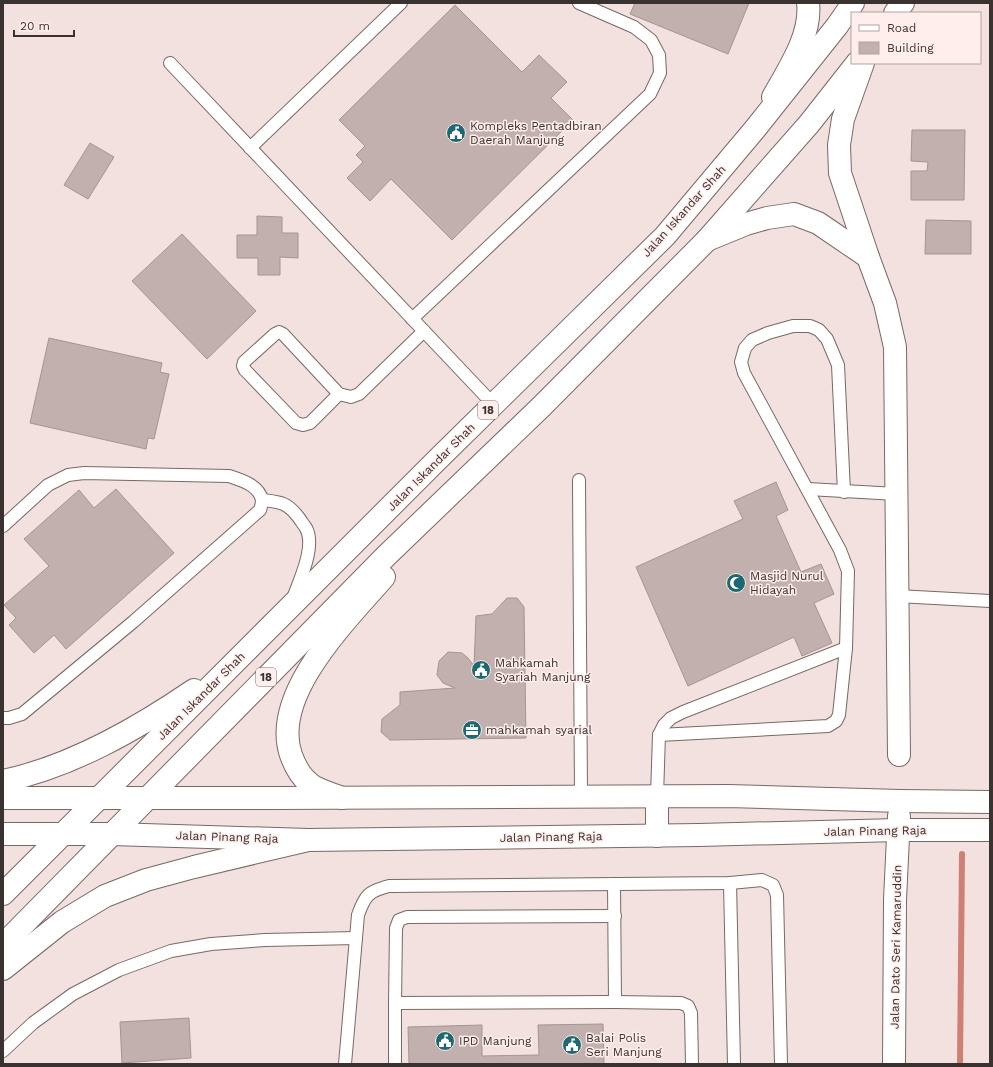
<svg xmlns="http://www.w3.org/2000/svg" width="993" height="1067" font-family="'Work Sans',sans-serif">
<rect width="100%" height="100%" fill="#f2e1de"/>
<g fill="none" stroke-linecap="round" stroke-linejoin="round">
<path stroke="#ce8074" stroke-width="6" d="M 960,1064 L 962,854"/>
</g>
<g fill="#c1b0ae" stroke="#a49492">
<path d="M 635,3 L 749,3 L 728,54 L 630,14 Z"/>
<path d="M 455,5 L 522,72 L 539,55 L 567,82 L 551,98 L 573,120 L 452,240 L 391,179 L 370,201 L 347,178 L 363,162 L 356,155 L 365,146 L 339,120 Z"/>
<path d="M 912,130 L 965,130 L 964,200 L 911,200 L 911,171 L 927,171 L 928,162 L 911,161 Z"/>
<path d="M 90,143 L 114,157 L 88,199 L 64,185 Z"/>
<path d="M 257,216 L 282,217 L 282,233 L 298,233 L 298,258 L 280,257 L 280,275 L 258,275 L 258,258 L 237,258 L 237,235 L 257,235 Z"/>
<path d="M 926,220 L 971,221 L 971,254 L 925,254 Z"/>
<path d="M 182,234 L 256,311 L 207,359 L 132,281 Z"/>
<path d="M 49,338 L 162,363 L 160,372 L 169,374 L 154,439 L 148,438 L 146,449 L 30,423 Z"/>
<path d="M 776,482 L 788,510 L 776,516 L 801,572 L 821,564 L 834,594 L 814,603 L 832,643 L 802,656 L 794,637 L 688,686 L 636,567 L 743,519 L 734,501 Z"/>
<path d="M 116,489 L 174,553 L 66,649 L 54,635 L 34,653 L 9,625 L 16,618 L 4,605 L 49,566 L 24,539 L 79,490 L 94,508 Z"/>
<path d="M 507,598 L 517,598 L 524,607 L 526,738 L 390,740 L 381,732 L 382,719 L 400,705 L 400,692 L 455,688 L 443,683 L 437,675 L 439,661 L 448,652 L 462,653 L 468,658 L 474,666 L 476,616 L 492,614 Z"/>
<path d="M 189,1018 L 191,1058 L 122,1063 L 120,1022 Z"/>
<path d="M 603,1024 L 604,1064 L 409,1064 L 408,1027 L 482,1025 L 482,1056 L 539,1055 L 538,1025 Z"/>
</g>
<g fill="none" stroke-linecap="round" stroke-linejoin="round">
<g stroke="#786966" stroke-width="14">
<g id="lane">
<path d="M 170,63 L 494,405"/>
<path d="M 250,148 L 401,3"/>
<path d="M 412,319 L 650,94 L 660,73 L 659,55 L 651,40 L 634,27 L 579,3"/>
<path d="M 339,394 L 310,423 L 303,425 L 296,423 L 245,370 L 243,366 L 244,362 L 275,334 L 279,332 L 283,334 L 339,394 L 351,397 L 359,394 L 424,331"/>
<path d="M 579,480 L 581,796"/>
<path d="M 808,489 L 897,494"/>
<path d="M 262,500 C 280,502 287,502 299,518 C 301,521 304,525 306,528 C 316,546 300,579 294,596"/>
<path d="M 3,526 L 48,485 L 68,475 L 84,473 L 229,476 C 241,480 259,485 262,500 C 262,503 261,507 260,510 L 133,622 L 22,714 L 9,718 L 3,718"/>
<path d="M 897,596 L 990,601"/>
<path d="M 659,735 L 828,726 L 836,721 L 839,715 L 846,648 L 848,571 L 840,550 L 744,373 L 741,362 L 745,348 L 752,340 L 768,333 L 793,326 L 810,326 L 819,330 L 827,339 L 838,365 L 844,492"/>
<path d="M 657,796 L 659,735 L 664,725 L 671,718 L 683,712 L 846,648"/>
<path d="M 730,883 L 734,1064"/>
<path d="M 614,884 L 615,1002"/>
<path d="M 615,916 L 407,917 L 399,920 L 396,928 L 395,1003 L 615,1002 L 681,1003 L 688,1006 L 691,1013 L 692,1064"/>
<path d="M 3,1051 L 33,1023 L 73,994 L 119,970 L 171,951 L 211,944 L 265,940 L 356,938"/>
<path d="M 345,1064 L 358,915 C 365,895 369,891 389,886 L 730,883 L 762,880 L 773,885 L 777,895 L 781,1064"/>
<path d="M 395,1064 L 395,1003"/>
</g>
</g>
<g stroke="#786966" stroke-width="24">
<g id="street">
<path d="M 863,63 L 843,119 L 839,145 L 840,173 L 868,257 L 885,303 L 895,347 L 899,755"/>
<path d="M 773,97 C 788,70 812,35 808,3"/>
<path d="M 707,240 L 746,224 L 767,218 L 794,214 L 818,223 L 868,257"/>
</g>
</g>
<g stroke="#786966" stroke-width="24">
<g id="secondary">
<path d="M 3,798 L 275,798 L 728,796 L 900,801 L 990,802"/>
<path d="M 3,834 L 112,834 L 308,840 L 699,835 L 898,830 L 990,830"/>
<path d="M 657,836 L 657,796"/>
<path d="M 894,1064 L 895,900 L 899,816"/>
</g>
</g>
<g stroke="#786966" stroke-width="24">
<g id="primary">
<path d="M 895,13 L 903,3"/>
<path d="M 3,781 C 71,767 137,729 194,690"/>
<path d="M 342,798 C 333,794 316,790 309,783 C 300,776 295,766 291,755 C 270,694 348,619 384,577"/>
<path d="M 3,894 L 438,459 L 665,236 L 755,129 L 837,26 L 853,3"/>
<path d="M 3,945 L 386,556 L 542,406 L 707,240 L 809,124 L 857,63"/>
<path d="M 3,969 L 62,922 L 105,896 L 146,880 L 194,867 L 308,840"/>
</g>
</g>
<use href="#lane" stroke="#fff" stroke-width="12"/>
<use href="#street" stroke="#fff" stroke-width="22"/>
<use href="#secondary" stroke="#fff" stroke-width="22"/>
<use href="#primary" stroke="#fff" stroke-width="22"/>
</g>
<defs>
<g id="civic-disc" transform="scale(1)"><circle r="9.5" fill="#1d6873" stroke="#ffeeeb"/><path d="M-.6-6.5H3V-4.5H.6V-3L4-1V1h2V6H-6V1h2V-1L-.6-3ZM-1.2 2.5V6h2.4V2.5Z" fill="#fff"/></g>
<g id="mosque-disc" transform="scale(1)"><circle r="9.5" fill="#1d6873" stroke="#ffeeeb"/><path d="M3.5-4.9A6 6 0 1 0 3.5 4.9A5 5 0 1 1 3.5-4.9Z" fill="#fff"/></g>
<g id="office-disc" transform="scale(1)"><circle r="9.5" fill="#1d6873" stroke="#ffeeeb"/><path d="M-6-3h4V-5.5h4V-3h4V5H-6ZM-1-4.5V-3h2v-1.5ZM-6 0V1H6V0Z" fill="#fff"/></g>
</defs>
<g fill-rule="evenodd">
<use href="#civic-disc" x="456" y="133"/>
<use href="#mosque-disc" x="736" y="583"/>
<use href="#civic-disc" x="481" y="670"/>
<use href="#office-disc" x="472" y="730"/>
<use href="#civic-disc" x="445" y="1041"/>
<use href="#civic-disc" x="572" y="1045"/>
</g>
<g text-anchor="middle" stroke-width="3" stroke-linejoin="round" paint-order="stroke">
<g fill="#ffeeeb" stroke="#746a69" stroke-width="1">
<rect x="478" y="401" width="20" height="18" rx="3"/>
<rect x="256" y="668" width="20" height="18" rx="3"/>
</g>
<g font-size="11" font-weight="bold" fill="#393231">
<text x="488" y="414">18</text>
<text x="266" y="681">18</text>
</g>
<g font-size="12" fill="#393231" stroke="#ffeeeb" text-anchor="start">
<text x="470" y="130">Kompleks Pentadbiran<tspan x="470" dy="14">Daerah Manjung</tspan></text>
<text x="750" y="580">Masjid Nurul<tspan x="750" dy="14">Hidayah</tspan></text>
<text x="495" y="667">Mahkamah<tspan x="495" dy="14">Syariah Manjung</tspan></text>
<text x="486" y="734">mahkamah syarial</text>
<text x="586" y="1042">Balai Polis<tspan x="586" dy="14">Seri Manjung</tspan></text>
<text x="459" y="1045">IPD Manjung</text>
</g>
<g font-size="12" fill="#393231" stroke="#ffeeeb">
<text transform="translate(684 211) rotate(-48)" y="4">Jalan Iskandar Shah</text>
<text transform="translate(431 467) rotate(-45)" y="4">Jalan Iskandar Shah</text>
<text transform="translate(201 696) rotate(-45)" y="4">Jalan Iskandar Shah</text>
<text transform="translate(875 831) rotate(-1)" y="4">Jalan Pinang Raja</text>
<text transform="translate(227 837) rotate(2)" y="4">Jalan Pinang Raja</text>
<text transform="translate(551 837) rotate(-1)" y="4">Jalan Pinang Raja</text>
<text transform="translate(896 947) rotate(-89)" y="4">Jalan Dato Seri Kamaruddin</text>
</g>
</g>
<rect width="993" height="1067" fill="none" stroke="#393231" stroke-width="8"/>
<rect x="851" y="12" width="130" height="52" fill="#ffeeeb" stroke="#b0a3a1"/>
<rect x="859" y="25" width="20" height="6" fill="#ffffff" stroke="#b0a3a1"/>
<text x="887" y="32" font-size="12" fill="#393231">Road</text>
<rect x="859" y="42" width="20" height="12" fill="#c1b0ae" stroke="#b0a3a1"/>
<text x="887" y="52" font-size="12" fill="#393231">Building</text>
<path d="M14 30v6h60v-6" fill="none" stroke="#393231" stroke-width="2"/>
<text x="20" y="30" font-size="12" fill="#393231" stroke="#ffeeeb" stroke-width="3" paint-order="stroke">20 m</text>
</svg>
